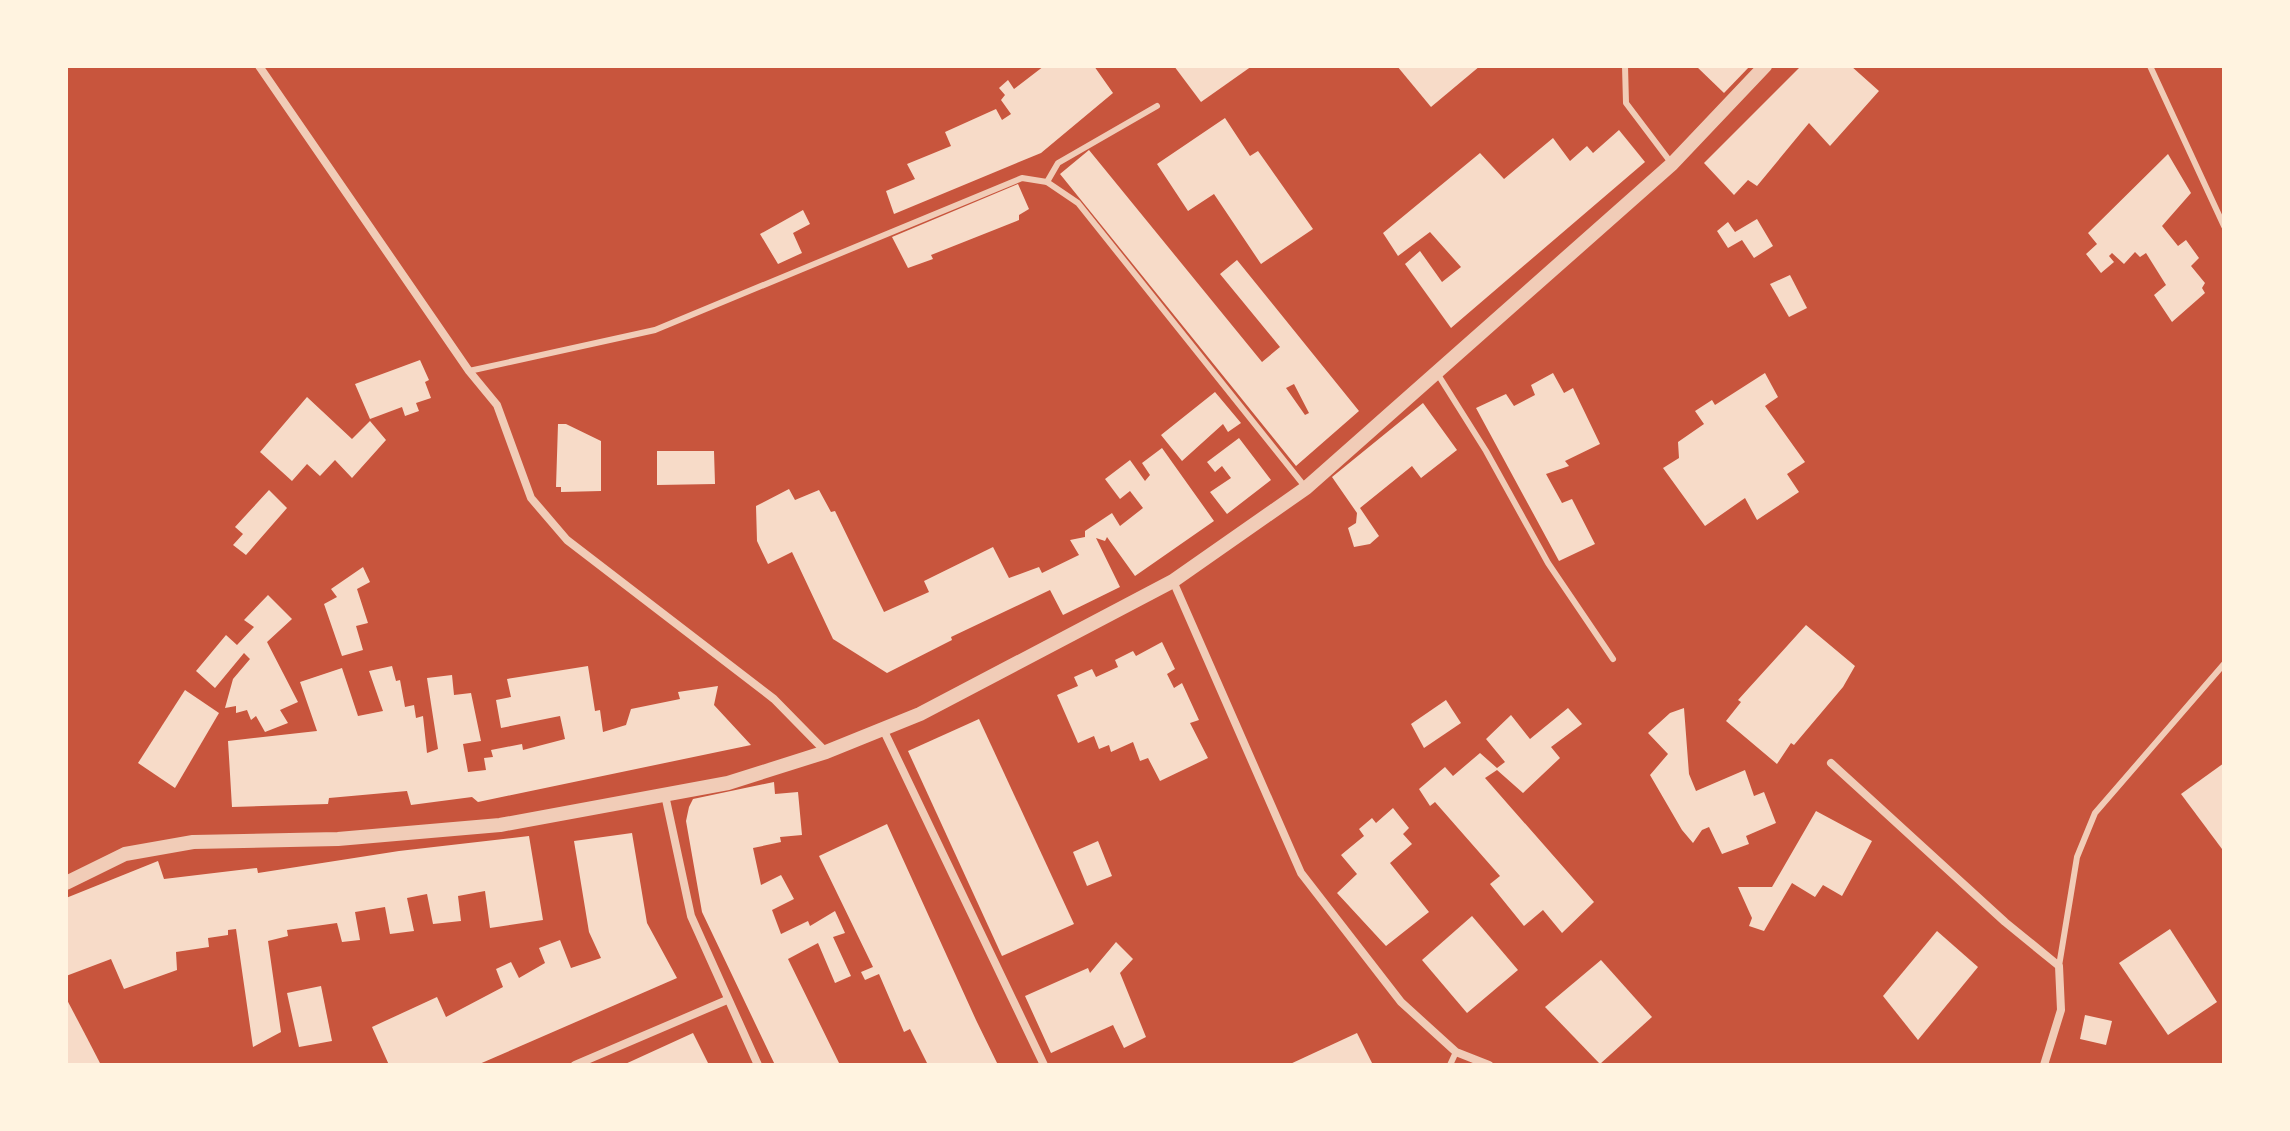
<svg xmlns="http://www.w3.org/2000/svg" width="2290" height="1131" font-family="Poppins,sans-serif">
<rect width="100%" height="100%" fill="#c8553d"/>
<g fill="#f7dbc8" fill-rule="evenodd">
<path d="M 1044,66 L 1094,66 L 1113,93 L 1041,153 L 894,214 L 886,191 L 915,179 L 907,164 L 951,146 L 945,132 L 996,109 L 1002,120 L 1011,114 L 1001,100 L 1005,95 L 999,88 L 1008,80 L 1014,89 Z"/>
<path d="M 1174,66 L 1252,66 L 1201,102 Z"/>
<path d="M 1397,66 L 1480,66 L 1431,107 Z"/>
<path d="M 1696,66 L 1750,66 L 1724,93 Z"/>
<path d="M 1801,66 L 1851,66 L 1879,91 L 1830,146 L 1809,123 L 1757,186 L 1748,180 L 1734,195 L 1704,163 Z"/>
<path d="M 1225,118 L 1250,156 L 1258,151 L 1313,229 L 1261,264 L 1214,194 L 1188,211 L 1157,164 Z"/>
<path d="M 1619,130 L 1645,162 L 1451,328 L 1405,264 L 1420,251 L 1442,282 L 1461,267 L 1430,232 L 1398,256 L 1383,233 L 1480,153 L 1504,179 L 1553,138 L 1570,161 L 1587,146 L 1593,153 Z"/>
<path d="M 1089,150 L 1262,362 L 1280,347 L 1220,274 L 1237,260 L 1359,411 L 1296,466 L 1060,174 ZM 1294,384 L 1309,413 L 1305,415 L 1286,388 Z"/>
<path d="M 2168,154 L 2191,193 L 2162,226 L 2178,246 L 2186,240 L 2199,258 L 2191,266 L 2205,283 L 2202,288 L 2205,293 L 2172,322 L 2154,295 L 2166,285 L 2146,253 L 2140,257 L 2135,252 L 2124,264 L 2112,253 L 2109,256 L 2114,262 L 2101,273 L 2086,254 L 2097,244 L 2088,233 Z"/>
<path d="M 1018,184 L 1029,209 L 1019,215 L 1019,220 L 931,255 L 933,259 L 908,268 L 892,237 Z"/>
<path d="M 803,210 L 810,224 L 793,233 L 802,253 L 778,264 L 760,234 Z"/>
<path d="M 1757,219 L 1773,246 L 1754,258 L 1742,240 L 1728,248 L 1717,231 L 1728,222 L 1735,232 Z"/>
<path d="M 1790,275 L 1807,308 L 1789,317 L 1770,284 Z"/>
<path d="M 420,360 L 429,380 L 425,382 L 431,398 L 416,403 L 419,411 L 405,416 L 402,407 L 370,419 L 355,384 Z"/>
<path d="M 1553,373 L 1564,393 L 1573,388 L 1600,444 L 1565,461 L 1569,466 L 1546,474 L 1562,503 L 1572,499 L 1595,544 L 1559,561 L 1476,408 L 1506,394 L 1514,406 L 1535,395 L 1531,385 Z"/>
<path d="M 1765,373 L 1778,397 L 1765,406 L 1805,462 L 1787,474 L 1799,492 L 1757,520 L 1745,498 L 1705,526 L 1663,468 L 1679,458 L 1678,442 L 1704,424 L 1695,411 L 1712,400 L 1715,405 Z"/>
<path d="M 1215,392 L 1241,423 L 1228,432 L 1223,424 L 1182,461 L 1161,435 Z"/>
<path d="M 307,397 L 352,439 L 370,421 L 386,440 L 352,478 L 335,460 L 320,476 L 307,464 L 292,481 L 260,452 Z"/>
<path d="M 1423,403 L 1457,450 L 1421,478 L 1412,466 L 1360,508 L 1379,536 L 1370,544 L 1354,547 L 1348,528 L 1356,523 L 1357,513 L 1332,477 Z"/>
<path d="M 558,424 L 566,424 L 601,441 L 601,491 L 561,492 L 561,487 L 556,487 Z"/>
<path d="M 1239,438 L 1271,480 L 1227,514 L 1210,492 L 1231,478 L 1222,466 L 1215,472 L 1207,462 Z"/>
<path d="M 1162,448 L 1214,521 L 1135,576 L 1107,537 L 1105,541 L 1096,538 L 1120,587 L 1063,615 L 1050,590 L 951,637 L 952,640 L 887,673 L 833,639 L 792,552 L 768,564 L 757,541 L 756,506 L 789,489 L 795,500 L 819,490 L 831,512 L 835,511 L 884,612 L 929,592 L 924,581 L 993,547 L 1009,578 L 1039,567 L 1042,573 L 1079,555 L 1070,540 L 1085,537 L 1085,531 L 1112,513 L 1120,526 L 1143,508 L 1130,491 L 1120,499 L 1105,479 L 1130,460 L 1145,481 L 1150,475 L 1142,463 Z"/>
<path d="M 657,451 L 714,451 L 715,484 L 657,485 Z"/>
<path d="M 269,490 L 287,508 L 246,555 L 233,545 L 243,534 L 235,527 Z"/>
<path d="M 363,567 L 370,582 L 357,589 L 368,623 L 356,626 L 363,650 L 342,656 L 324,604 L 337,597 L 331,589 Z"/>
<path d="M 268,595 L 292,619 L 267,642 L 298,702 L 280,710 L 288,723 L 265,732 L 256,716 L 251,720 L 247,710 L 236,713 L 236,706 L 225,708 L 233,679 L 250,659 L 244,653 L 215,688 L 196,671 L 226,635 L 237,645 L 254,627 L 244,620 Z"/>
<path d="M 1806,625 L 1855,666 L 1843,687 L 1794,745 L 1791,743 L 1777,764 L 1726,721 L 1741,702 L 1738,700 Z"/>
<path d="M 1162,642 L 1175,669 L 1167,674 L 1174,688 L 1182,683 L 1199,720 L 1190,723 L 1208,758 L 1160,781 L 1148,758 L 1140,761 L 1133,742 L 1111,752 L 1109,745 L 1099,749 L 1094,736 L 1078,743 L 1057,695 L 1078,686 L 1074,677 L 1092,669 L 1096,677 L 1118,667 L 1115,660 L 1133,651 L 1136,656 Z"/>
<path d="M 392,666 L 396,681 L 400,680 L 405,707 L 414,705 L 416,718 L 423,716 L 427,753 L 438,749 L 427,678 L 452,675 L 454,695 L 471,693 L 481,741 L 463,744 L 468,772 L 486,770 L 484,758 L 493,757 L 491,750 L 522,744 L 523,750 L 565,739 L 560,716 L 501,728 L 496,700 L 511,697 L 507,679 L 588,666 L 595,711 L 600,710 L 603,732 L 626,725 L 631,709 L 680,699 L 678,692 L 718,686 L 714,705 L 751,745 L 478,802 L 472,797 L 411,805 L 407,791 L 329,798 L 328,804 L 232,807 L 228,741 L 317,731 L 300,682 L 342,668 L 358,716 L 383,711 L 369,671 Z"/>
<path d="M 185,690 L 219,713 L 175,788 L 138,763 Z"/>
<path d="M 1446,700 L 1461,723 L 1424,748 L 1411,724 Z"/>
<path d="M 1568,708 L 1582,724 L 1551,747 L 1560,758 L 1523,793 L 1497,770 L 1485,778 L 1594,902 L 1562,933 L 1543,910 L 1524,926 L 1490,884 L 1500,876 L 1435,802 L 1430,806 L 1419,789 L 1445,767 L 1453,776 L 1480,753 L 1497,768 L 1505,762 L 1486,739 L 1511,715 L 1530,739 Z"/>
<path d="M 1684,708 L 1689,774 L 1696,791 L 1745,770 L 1754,796 L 1764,792 L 1776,823 L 1746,836 L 1749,844 L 1722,854 L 1709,827 L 1702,830 L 1693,843 L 1682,830 L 1650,775 L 1668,754 L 1648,733 L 1670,713 Z"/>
<path d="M 979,719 L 1074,924 L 1002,956 L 908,751 Z"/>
<path d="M 2224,763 L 2224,848 L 2222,849 L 2181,794 Z"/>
<path d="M 774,782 L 775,794 L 798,792 L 802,835 L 780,837 L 781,842 L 753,848 L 761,885 L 781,875 L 794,899 L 772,910 L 781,934 L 808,921 L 810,926 L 835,911 L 845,933 L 833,937 L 851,976 L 835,983 L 818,943 L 788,959 L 840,1065 L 775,1065 L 702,912 L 686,821 L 689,807 L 693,799 Z"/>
<path d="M 1393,808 L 1409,828 L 1403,834 L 1412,844 L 1390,863 L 1429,912 L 1386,946 L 1337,893 L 1357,874 L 1341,855 L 1364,836 L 1359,829 L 1372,818 L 1376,823 Z"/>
<path d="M 1816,811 L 1872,841 L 1842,896 L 1823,885 L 1815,897 L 1792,883 L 1764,931 L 1749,926 L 1752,918 L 1738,887 L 1772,887 Z"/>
<path d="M 887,824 L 976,1020 L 998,1065 L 928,1065 L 910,1029 L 904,1032 L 879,974 L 865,980 L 861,972 L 873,967 L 819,856 Z"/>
<path d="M 632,833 L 647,923 L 677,978 L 477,1065 L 389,1065 L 372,1027 L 437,997 L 446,1017 L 503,987 L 496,969 L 511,962 L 519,978 L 545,963 L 539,948 L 560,940 L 571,968 L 601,958 L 589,932 L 574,841 Z"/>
<path d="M 529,836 L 543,920 L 490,928 L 485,891 L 458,896 L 461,921 L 433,924 L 427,894 L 407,898 L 414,931 L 390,934 L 385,907 L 355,912 L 360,940 L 342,942 L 337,923 L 287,930 L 288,936 L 268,941 L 281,1032 L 253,1047 L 236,929 L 228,930 L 228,935 L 208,938 L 209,947 L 176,952 L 177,970 L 124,989 L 111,959 L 66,976 L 66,898 L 158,861 L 164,879 L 257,868 L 258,873 L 399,851 Z"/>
<path d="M 1098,841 L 1112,876 L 1087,886 L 1073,852 Z"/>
<path d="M 1472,916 L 1518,970 L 1467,1013 L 1422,960 Z"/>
<path d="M 2170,929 L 2217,1002 L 2168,1035 L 2119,963 Z"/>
<path d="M 1937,931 L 1978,967 L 1918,1040 L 1883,996 Z"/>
<path d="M 1116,942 L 1133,959 L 1120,973 L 1146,1037 L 1124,1048 L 1113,1025 L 1051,1053 L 1025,996 L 1088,968 L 1090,973 Z"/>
<path d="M 1601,960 L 1652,1017 L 1600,1064 L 1545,1007 Z"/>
<path d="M 321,986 L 332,1041 L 299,1047 L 287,993 Z"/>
<path d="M 66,998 L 86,1036 L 101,1065 L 66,1065 Z"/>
<path d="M 2085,1015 L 2112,1021 L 2106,1045 L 2080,1039 Z"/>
<path d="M 693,1033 L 709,1065 L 623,1065 Z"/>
<path d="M 1357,1033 L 1373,1065 L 1288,1065 Z"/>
</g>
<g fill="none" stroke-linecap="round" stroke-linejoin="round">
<g stroke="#f1ccb7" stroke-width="6">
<path d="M 1625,66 L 1626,103 L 1672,164"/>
<path d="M 2150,66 L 2224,226"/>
<path d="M 1047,182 L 1058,163 L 1157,106"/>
<path d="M 469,371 L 655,330 L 1022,178 L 1047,182 L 1078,203 L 1306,488"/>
<path d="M 1437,373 L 1486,451 L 1548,563 L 1613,659"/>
<path d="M 2059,966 L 2077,857 L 2095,813 L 2224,664"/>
<path d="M 1450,1065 L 1456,1052"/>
</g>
<g stroke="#f1ccb7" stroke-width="8">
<path d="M 259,66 L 469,371 L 497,405 L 531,498 L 567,540 L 774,699 L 826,752"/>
<path d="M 1173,581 L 1301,873 L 1401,1002 L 1456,1052 L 1489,1065"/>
<path d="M 883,729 L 1044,1065"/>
<path d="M 1831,763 L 2005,922 L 2059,966 L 2061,1010 L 2044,1065"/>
<path d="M 665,795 L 691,916 L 758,1065"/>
<path d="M 575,1065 L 727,1000"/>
</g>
<path stroke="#f1ccb7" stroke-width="14" d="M 66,883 L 125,854 L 193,842 L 338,839 L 500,825 L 728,783 L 826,752 L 920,714 L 1173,581 L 1306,488 L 1672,164 L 1765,66"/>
</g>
<rect width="2290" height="1131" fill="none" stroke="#fff3e0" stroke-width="136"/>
</svg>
